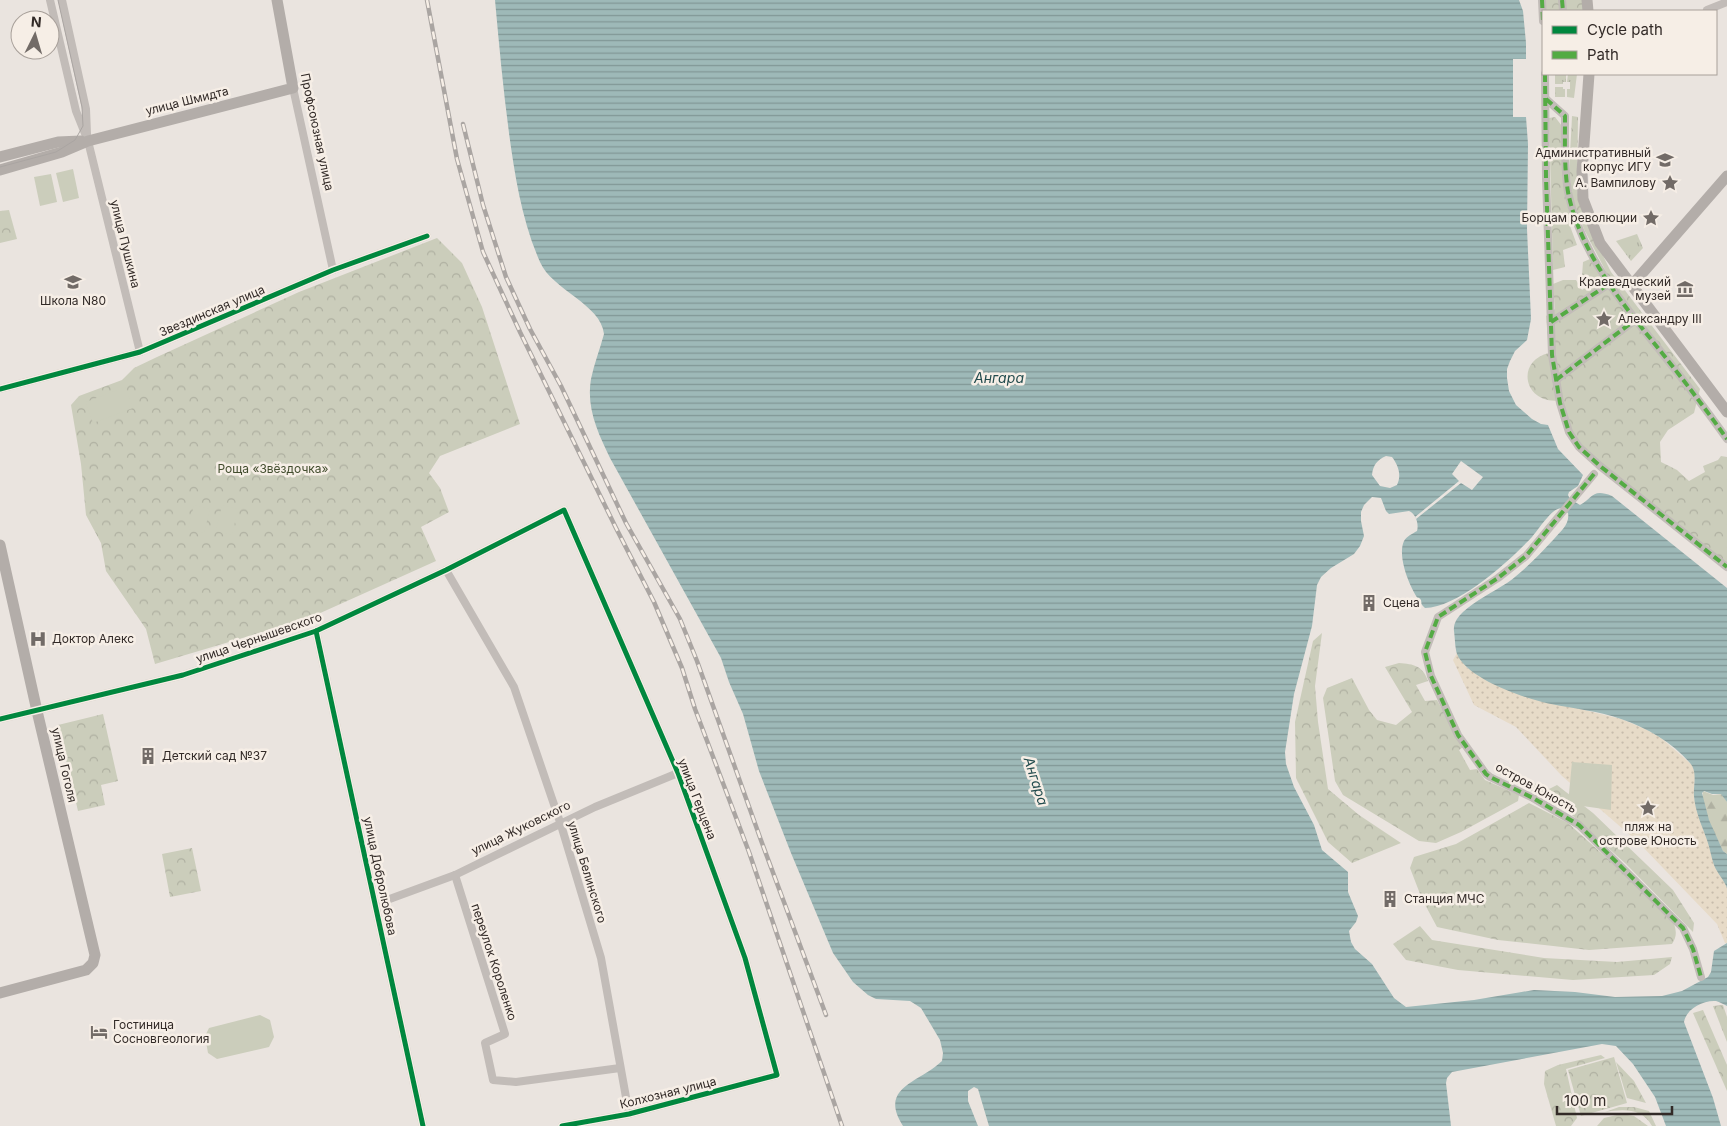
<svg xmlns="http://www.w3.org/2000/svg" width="1727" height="1126" font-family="Inter,sans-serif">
<defs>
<pattern id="grass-tufts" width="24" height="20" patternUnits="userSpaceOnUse" patternTransform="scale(1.25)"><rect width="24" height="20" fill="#cbcdbb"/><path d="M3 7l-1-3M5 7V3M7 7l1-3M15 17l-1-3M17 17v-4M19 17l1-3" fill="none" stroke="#afb0a1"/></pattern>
<pattern id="forest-firs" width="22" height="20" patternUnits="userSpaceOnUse" patternTransform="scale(1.25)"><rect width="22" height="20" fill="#cbcdbb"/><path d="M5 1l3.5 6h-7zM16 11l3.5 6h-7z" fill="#afb0a1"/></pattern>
<pattern id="sand-dots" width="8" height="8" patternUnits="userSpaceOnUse" patternTransform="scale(1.25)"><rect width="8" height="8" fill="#e7dbc8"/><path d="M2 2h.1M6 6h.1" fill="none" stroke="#c7bcac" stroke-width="1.8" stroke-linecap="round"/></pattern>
<pattern id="park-crowns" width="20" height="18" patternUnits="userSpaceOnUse" patternTransform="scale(1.25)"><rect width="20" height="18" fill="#cbcdbb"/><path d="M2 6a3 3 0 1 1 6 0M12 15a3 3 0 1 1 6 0" fill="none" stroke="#afb0a1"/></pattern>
<pattern id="water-rules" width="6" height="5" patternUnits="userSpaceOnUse" patternTransform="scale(1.25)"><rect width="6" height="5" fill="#9eb9b8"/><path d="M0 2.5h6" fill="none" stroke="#819796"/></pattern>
</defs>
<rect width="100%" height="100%" fill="#eae4df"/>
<g fill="url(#grass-tufts)">
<path d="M 1555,74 L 1566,74 L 1566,82 L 1563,82 L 1563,84 L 1555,84 Z"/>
<path d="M 1568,74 L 1577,74 L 1574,98 L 1567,97 L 1567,89 L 1570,89 L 1570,82 L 1567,82 Z"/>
<path d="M 1555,87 L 1563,87 L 1563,89 L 1565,89 L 1565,97 L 1555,97 Z"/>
<path d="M 1637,234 L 1643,248 L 1631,261 L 1616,241 Z"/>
</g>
<path fill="url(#forest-firs)" d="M 1703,791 L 1713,795 L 1722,794 L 1727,802 L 1727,854 L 1723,851 C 1716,836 1700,807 1703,791 Z"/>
<path fill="url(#sand-dots)" d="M 1457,653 L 1467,668 L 1580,709 L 1621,719 L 1645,729 L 1660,737 L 1692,765 L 1695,773 L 1694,797 L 1700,820 L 1708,842 L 1715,867 L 1724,879 L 1727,888 L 1727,943 L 1725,943 L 1717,924 L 1639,843 L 1562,776 L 1516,727 L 1474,705 L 1453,660 Z"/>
<g fill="url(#park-crowns)">
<rect x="1546" y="0" width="13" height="11"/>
<path d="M 1566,0 L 1583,0 L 1584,11 L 1566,11 Z"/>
<path d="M 1572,116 L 1578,117 L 1577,191 L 1584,217 L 1611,272 L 1700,389 L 1694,413 L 1668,430 L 1660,442 L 1661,462 L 1677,470 L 1689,481 L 1705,472 L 1703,466 L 1718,460 L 1721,456 L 1727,457 L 1727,563 L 1598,461 L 1582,445 L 1569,427 L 1563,400 C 1524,407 1514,361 1549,353 L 1546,316 L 1555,309 L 1553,284 L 1563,280 L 1576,280 L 1582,290 L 1588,286 L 1582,276 L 1583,262 L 1590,259 L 1600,277 L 1607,274 C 1597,253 1584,232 1576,210 C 1566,181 1571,146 1572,116 Z"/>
<path d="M 1555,117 L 1562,126 L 1567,203 L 1573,225 L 1570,226 L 1577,245 L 1563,250 L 1565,267 L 1553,270 L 1549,118 Z"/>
<path d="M 9,210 L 17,239 L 0,243 L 0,211 Z"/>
<path d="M 437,238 L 462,263 L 482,307 L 520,424 L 440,456 L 429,473 L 440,488 L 449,512 L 421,527 L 436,561 L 307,619 L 155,664 L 146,629 L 106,571 L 101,543 L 86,515 L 81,464 L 71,405 L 79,396 L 122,380 L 134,368 L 157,357 L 299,292 Z"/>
<path d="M 1322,633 L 1315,686 L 1318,722 L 1328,789 L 1359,815 L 1401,843 L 1352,863 L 1328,842 L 1296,778 L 1295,722 L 1313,641 Z"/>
<path d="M 1399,663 C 1414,664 1423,666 1428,681 L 1416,685 L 1425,701 L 1437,700 L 1463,747 L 1459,750 L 1470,770 L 1477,769 L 1485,780 L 1519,795 L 1518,801 L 1461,832 L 1436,843 L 1419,841 L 1343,795 L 1335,781 L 1323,698 L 1327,688 L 1352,678 L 1369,710 L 1377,720 L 1396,725 L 1412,712 L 1385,667 Z"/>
<path d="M 103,714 L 118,781 L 101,785 L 105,805 L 78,811 L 58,725 Z"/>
<path d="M 1496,772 L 1521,776 L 1547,790 L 1557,785 L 1593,813 L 1673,890 L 1694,923 L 1693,932 L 1626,864 L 1563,807 Z"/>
<path d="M 1529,803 L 1568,823 L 1671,916 C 1675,926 1679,934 1672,944 L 1589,950 L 1498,940 L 1437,927 L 1422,899 L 1410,868 L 1414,857 L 1456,844 Z"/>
<path d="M 192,848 L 201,891 L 170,897 L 162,854 Z"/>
<path d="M 1420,926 L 1432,940 L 1544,958 L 1617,962 L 1672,957 L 1670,964 L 1654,975 L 1573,980 L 1458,970 L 1406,960 L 1393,944 Z"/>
<path d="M 1723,1005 L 1727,1017 L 1727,1042 L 1713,1006 Z"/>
<path d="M 1703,1010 L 1727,1065 L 1727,1091 L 1693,1013 Z"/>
<path d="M 1601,1055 L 1605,1058 L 1566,1069 L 1577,1118 L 1571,1126 L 1556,1126 L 1544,1084 L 1545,1071 L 1558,1065 Z"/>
<path d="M 1614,1057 L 1627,1103 L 1581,1116 L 1568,1070 Z"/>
<path d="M 1616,1062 L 1634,1081 L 1646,1103 L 1627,1098 Z"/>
<path d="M 1619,1107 L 1634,1107 L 1649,1111 L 1656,1126 L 1652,1126 C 1642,1108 1624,1109 1605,1112 Z"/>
<path d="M 1621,1114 L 1634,1116 L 1648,1126 L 1597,1126 L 1604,1118 Z"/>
</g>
<g fill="#cbcdbb">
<path d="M 73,169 L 79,198 L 63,202 L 56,173 Z"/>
<path d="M 51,174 L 57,202 L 40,206 L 34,177 Z"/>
<path d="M 125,387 L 133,408 L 93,423 L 86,402 Z"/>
<path d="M 194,505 L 210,509 L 204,533 L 188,529 Z"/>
<path d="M 222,505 L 238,509 L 232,535 L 216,531 Z"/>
<path d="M 1572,762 L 1612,765 L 1611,810 L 1568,804 Z"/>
<path d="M 260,1015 L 270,1020 L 274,1037 L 269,1047 L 217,1059 L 208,1053 L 205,1036 L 209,1028 Z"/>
</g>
<path fill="url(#water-rules)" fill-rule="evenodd" d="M 495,0 L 1519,0 L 1523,11 L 1526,43 L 1526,117 L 1528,144 L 1527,229 L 1531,319 L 1527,340 L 1515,351 L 1510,361 L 1507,369 L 1507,378 L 1509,391 L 1516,405 L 1532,419 L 1541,424 L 1548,425 L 1558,449 L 1583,475 L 1578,486 L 1569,492 L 1568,495 L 1570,499 L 1580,505 C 1593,498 1592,488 1612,496 L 1727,588 L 1727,802 L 1721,794 L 1712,794 L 1704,791 L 1702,793 L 1709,820 L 1723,851 L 1727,854 L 1727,888 C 1724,880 1717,873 1714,865 C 1711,857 1710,848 1707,840 C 1702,826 1695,811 1694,796 C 1693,786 1698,772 1690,763 C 1672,742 1647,728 1621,719 C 1599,711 1575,709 1551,704 C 1526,699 1467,679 1457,654 C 1455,648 1455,638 1454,631 C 1453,623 1458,617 1463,612 C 1476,600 1493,592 1507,583 C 1525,570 1540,554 1554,539 C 1561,531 1570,524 1568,513 L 1561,508 C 1551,509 1539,529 1532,537 C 1509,561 1459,607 1425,608 C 1413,596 1396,558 1404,541 C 1407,536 1412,534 1417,531 C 1419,524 1416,514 1409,511 L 1389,514 L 1386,511 L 1381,498 L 1372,497 L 1364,505 L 1361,512 L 1361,521 L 1364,536 L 1360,546 L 1354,554 L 1331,568 L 1321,577 L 1317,585 L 1312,626 L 1294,694 L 1285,752 L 1286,764 L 1294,787 L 1314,825 L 1322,850 L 1348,872 L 1348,892 L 1358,916 L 1356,922 L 1349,931 L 1351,942 L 1355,949 L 1372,964 L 1394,998 L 1406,1007 L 1474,1000 L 1534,990 L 1575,992 L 1615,997 L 1662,996 L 1682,991 L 1708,977 L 1711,972 L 1714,951 L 1727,943 L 1727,1006 C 1723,1004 1720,1002 1716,1001 C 1703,1000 1686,1009 1684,1022 L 1713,1098 L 1721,1126 L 1666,1126 L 1655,1097 L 1633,1064 L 1616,1046 L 1602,1044 L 1452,1072 L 1447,1078 L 1446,1083 L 1451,1126 L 989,1126 L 978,1089 L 974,1087 L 968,1091 L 968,1101 L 978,1126 L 903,1126 C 878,1087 919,1083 942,1061 L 943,1053 L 940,1040 L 921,1008 L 910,1001 L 876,999 L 868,995 L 853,982 L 833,953 L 791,853 L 759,771 L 743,714 L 729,682 L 721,658 L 610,458 C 598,433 586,408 591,379 C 594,364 600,349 604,334 C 601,304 552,290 540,262 C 522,221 515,177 509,133 C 503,88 499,44 495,0 ZM 1386,456 L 1392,457 C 1398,465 1402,475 1397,485 L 1390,488 L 1380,486 L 1372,475 C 1373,465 1377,460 1386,456 Z"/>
<g fill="#eae4df">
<rect x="1513" y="59" width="13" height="58"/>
<path d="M 1461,461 L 1483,477 L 1472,490 L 1461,483 L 1416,519 L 1415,517 L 1459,481 L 1452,474 Z"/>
</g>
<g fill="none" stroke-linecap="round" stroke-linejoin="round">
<g stroke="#c2bcb8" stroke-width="8">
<path d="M 50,0 L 76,111 L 88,141 L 140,352"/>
<path d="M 62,0 L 86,109 L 87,134"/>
<path d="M 1542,0 L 1543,21"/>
<path d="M 1562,0 L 1563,11"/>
<path d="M 1707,10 L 1727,2"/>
<path d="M 1545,74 L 1546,178 L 1552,355 L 1560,403 L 1569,432 L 1579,447 L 1600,466 L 1727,567"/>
<path d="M 293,88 L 333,270"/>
<path d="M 1546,99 L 1565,116 C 1565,141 1564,167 1568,192 C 1580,252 1621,302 1658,348 C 1682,378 1705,408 1727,439"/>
<path d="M 1551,322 L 1609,284"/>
<path d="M 1556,380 L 1635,320"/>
<path d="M 0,389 L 140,352 L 333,270 L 427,236"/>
<path d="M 1594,474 L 1526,556 L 1498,578 L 1438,617 L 1425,652 L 1431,676 L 1458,735 L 1486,774 L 1490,777 L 1533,798 L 1579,825 L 1683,928 L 1693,949 L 1701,977"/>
<path d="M 446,570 L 514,687 L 561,825 L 601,958 L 629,1114"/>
<path d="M 316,631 L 423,1126"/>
<path d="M 0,719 L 183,675 L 316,631 L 446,570 L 564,510 L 678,773 L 745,958 L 777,1075 L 629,1114 L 562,1126"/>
<path d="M 455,875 L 505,1034 L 485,1043 L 493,1080 L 516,1082 L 620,1068"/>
<path d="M 376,904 L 455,875 L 595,807 L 678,773"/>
</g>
<g stroke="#b3ada9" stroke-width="11">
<path d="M 1587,0 L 1588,11"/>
<path d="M 1589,74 L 1582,172 L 1583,199 L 1600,243 L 1727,412"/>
<path d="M 0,157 L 58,142 L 81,141"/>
<path d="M 0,170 L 62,152 L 88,141 L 293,88 L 277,0"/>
<path d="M 1632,285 L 1727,176"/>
<path d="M 0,545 L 37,711 L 95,955 L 93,963 L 86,970 L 0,993"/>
</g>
<path stroke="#aaa5a2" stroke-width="1" d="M 0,167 L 56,152 L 75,140 L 83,126 L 82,107 L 58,0"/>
<g stroke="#aaa5a2" stroke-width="4.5">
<g id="rail">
<path d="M 427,0 L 457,159 L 483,252 L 520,332 L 616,528 L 654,602 L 682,668 L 695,709 L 749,852 L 842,1126"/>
<path d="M 463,124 L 483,205 L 506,277 L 530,329 L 561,386 L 626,523 L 680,619 L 697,661 L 762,843 L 826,1015"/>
</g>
</g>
<use href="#rail" stroke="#f6eee6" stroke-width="2.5" stroke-dasharray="8" stroke-linecap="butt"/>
<g stroke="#54ab44" stroke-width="4" stroke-dasharray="8 4" stroke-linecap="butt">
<path d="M 1542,0 L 1543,21"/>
<path d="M 1562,0 L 1563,11"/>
<path d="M 1545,74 L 1546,178 L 1552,355 L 1560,403 L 1569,432 L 1579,447 L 1600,466 L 1727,567"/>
<path d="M 1546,99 L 1565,116 C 1565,141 1564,167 1568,192 C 1580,252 1621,302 1658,348 C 1682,378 1705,408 1727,439"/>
<path d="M 1551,322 L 1609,284"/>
<path d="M 1556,380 L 1635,320"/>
<path d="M 1594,474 L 1526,556 L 1498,578 L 1438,617 L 1425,652 L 1431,676 L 1458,735 L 1486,774 L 1490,777 L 1533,798 L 1579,825 L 1683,928 L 1693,949 L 1701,977"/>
</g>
<g stroke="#f6eee6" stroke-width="8">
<g id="cycleway">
<path d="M 0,389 L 140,352 L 333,270 L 427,236"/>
<path d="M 316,631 L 423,1126"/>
<path d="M 0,719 L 183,675 L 316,631 L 446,570 L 564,510 L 678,773 L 745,958 L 777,1075 L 629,1114 L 562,1126"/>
</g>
</g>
<use href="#cycleway" stroke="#00873e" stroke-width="5"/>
</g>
<defs>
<g id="university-bare" transform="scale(1.35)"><path d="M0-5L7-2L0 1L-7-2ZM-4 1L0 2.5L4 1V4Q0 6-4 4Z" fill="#726b67" stroke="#f6eee6" stroke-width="2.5" paint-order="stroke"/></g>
<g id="sight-bare" transform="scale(1.35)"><path d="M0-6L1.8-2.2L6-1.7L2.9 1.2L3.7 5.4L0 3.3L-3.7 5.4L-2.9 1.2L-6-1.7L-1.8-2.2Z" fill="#726b67" stroke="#f6eee6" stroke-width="2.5" paint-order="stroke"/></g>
<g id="school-bare" transform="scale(1.35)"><path d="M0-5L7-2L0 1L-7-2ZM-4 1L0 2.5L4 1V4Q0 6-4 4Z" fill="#726b67" stroke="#f6eee6" stroke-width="2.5" paint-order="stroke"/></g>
<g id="museum-bare" transform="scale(1.35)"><path d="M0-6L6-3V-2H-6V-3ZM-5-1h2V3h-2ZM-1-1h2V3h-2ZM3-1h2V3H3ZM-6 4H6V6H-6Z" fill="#726b67" stroke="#f6eee6" stroke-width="2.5" paint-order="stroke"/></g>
<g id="building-bare" transform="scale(1.35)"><path d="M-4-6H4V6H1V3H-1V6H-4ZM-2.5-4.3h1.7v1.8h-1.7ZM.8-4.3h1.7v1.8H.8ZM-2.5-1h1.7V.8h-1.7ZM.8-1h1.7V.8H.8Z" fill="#726b67" stroke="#f6eee6" stroke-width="2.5" paint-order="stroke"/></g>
<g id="hospital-bare" transform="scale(1.35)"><path d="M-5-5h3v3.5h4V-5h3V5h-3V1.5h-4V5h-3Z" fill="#726b67" stroke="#f6eee6" stroke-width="2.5" paint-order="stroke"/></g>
<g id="hotel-bare" transform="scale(1.35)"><path d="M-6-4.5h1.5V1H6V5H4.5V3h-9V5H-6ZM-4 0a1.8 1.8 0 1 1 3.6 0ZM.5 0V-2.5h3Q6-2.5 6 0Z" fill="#726b67" stroke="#f6eee6" stroke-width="2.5" paint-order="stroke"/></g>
</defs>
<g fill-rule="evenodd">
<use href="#university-bare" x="1665" y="160"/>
<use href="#sight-bare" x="1670" y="183"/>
<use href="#sight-bare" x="1651" y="218"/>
<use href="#school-bare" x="73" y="282"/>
<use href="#museum-bare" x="1685" y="289"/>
<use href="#sight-bare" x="1604" y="319"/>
<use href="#building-bare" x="1369" y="603"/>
<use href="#hospital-bare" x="38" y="639"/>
<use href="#building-bare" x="148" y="756"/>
<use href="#sight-bare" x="1648" y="808"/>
<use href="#building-bare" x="1390" y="899"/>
<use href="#hotel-bare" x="99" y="1032"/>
</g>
<g text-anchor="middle" stroke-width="5" stroke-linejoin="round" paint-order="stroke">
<g font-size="12" fill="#322a27" stroke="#f6eee6">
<text transform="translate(187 101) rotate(-14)" y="4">улица Шмидта</text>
<text transform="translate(317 132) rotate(78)" y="4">Профсоюзная улица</text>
<text transform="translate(125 244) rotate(76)" y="4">улица Пушкина</text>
<text transform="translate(212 311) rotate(-23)" y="4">Звездинская улица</text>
<text transform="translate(259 638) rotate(-19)" y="4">улица Чернышевского</text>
<text transform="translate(64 765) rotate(77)" y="4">улица Гоголя</text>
<text transform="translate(1536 788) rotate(29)" y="4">остров Юность</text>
<text transform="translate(697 799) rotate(69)" y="4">улица Герцена</text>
<text transform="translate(521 828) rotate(-26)" y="4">улица Жуковского</text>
<text transform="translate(587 872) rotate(73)" y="4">улица Белинского</text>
<text transform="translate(380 876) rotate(78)" y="4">улица Добролюбова</text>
<text transform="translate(494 962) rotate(72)" y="4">переулок Короленко</text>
<text transform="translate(668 1093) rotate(-14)" y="4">Колхозная улица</text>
</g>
<g font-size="12" fill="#322a27" stroke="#f6eee6" text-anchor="start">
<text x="1651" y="157" text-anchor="end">Административный<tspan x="1651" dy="14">корпус ИГУ</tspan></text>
<text x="1656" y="187" text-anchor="end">А. Вампилову</text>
<text x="1637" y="222" text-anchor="end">Борцам революции</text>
<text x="1671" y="286" text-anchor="end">Краеведческий<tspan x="1671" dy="14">музей</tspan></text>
<text x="73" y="305" text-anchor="middle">Школа N80</text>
<text x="1618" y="323">Александру III</text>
<text x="1383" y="607">Сцена</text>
<text x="52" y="643">Доктор Алекс</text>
<text x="162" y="760">Детский сад №37</text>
<text x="1648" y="831" text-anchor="middle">пляж на<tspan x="1648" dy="14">острове Юность</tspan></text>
<text x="1404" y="903">Станция МЧС</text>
<text x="113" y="1029">Гостиница<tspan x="113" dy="14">Сосновгеология</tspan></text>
</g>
<g font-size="12" fill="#424d2e" stroke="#f6eee6">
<text x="273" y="473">Роща «Звёздочка»</text>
</g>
<g font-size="14" font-style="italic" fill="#234c4e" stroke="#f6eee6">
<text x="999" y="383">Ангара</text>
<text transform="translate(1036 781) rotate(72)" y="5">Ангара</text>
</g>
</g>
<rect x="1542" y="10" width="175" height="65" fill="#f6eee6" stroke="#a8a09a"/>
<rect x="1552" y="26" width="25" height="8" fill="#00873e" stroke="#a8a09a"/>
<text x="1587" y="35" font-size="15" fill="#322a27">Cycle path</text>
<rect x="1552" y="51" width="25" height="8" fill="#54ab44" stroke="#a8a09a"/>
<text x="1587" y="60" font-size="15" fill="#322a27">Path</text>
<g transform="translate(35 35) rotate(5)"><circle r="24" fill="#f6eee6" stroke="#a8a09a"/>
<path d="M0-4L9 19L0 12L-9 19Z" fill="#726b67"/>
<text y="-8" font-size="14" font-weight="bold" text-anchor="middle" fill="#322a27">N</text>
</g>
<path d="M1557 1106v8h115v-8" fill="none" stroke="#322a27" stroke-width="2.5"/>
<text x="1564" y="1106" font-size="15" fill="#322a27" stroke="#f6eee6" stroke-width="4" paint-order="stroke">100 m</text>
</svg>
